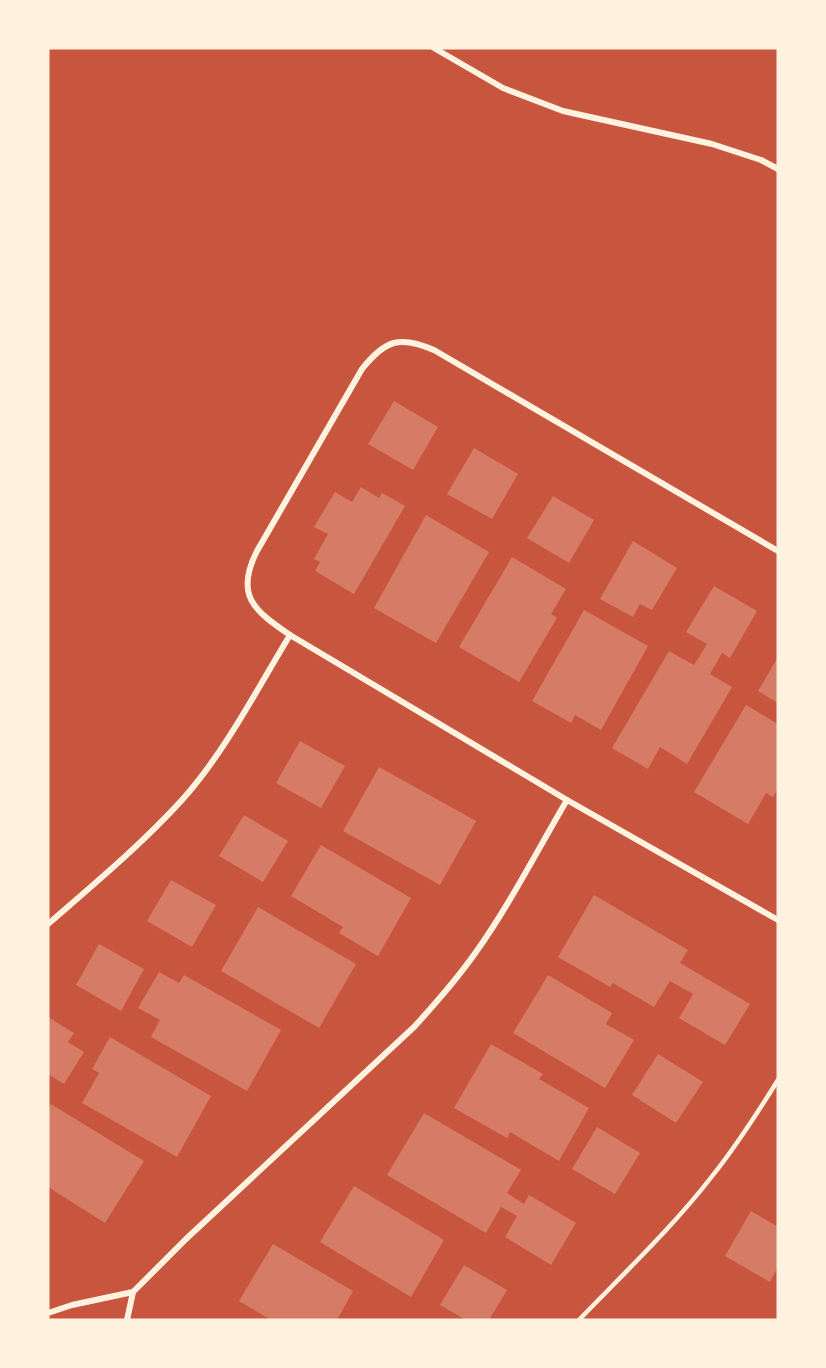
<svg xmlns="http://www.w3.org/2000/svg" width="826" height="1368" font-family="'Alegreya Sans',sans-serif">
<rect width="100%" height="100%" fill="#c8553d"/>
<g fill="#d67c66">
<path d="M 394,401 L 438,427 L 413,470 L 368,444 Z"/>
<path d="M 474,448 L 518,474 L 492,519 L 447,494 Z"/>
<path d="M 361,487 L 379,498 L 382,493 L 405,506 L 354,594 L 315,571 L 320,562 L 314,559 L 328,534 L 314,527 L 335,492 L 352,502 Z"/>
<path d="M 553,496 L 594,520 L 569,563 L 527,538 Z"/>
<path d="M 426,515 L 489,552 L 436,643 L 374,608 Z"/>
<path d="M 633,541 L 677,568 L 652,610 L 640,604 L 633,617 L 600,599 Z"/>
<path d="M 512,557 L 566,589 L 551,614 L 557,618 L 519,682 L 459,647 Z"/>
<path d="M 714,586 L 757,611 L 730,658 L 722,653 L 710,674 L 732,687 L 687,764 L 660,747 L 648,769 L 612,748 L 669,651 L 694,665 L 707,644 L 686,632 Z"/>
<path d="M 584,610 L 648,646 L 601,730 L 575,715 L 571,723 L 532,701 Z"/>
<path d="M 778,657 L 778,703 L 758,691 Z"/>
<path d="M 746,705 L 778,724 L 778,788 L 773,797 L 766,793 L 748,824 L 694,792 Z"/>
<path d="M 300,741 L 345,766 L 321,808 L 276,783 Z"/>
<path d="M 379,767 L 476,821 L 440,885 L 343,831 Z"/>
<path d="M 244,815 L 288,841 L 263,882 L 219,856 Z"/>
<path d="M 321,845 L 411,898 L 378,956 L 339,933 L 343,927 L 291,896 Z"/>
<path d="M 171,880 L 216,905 L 192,947 L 147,921 Z"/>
<path d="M 594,895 L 688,950 L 680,963 L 750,1004 L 725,1045 L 679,1018 L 693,994 L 670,981 L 654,1007 L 613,983 L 610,987 L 558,957 Z"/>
<path d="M 258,907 L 356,964 L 319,1028 L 221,971 Z"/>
<path d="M 99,944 L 144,969 L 121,1011 L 76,985 Z"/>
<path d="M 159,972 L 179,983 L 184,975 L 281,1030 L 247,1091 L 151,1037 L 160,1020 L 138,1008 Z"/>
<path d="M 548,975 L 612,1013 L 606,1024 L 634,1040 L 605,1088 L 513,1033 Z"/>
<path d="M 48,1017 L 74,1033 L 68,1042 L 84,1052 L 64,1084 L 48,1074 Z"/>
<path d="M 110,1037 L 211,1096 L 177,1157 L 82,1103 L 99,1073 L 92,1069 Z"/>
<path d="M 491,1044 L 543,1074 L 539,1079 L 589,1108 L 559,1161 L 510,1132 L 507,1138 L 454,1108 Z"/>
<path d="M 658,1054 L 703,1082 L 676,1123 L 632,1095 Z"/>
<path d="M 51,1104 L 144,1161 L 105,1223 L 48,1187 L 48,1108 Z"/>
<path d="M 424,1113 L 521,1170 L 507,1193 L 524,1204 L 529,1195 L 576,1223 L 551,1265 L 505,1237 L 517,1216 L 501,1207 L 486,1233 L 387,1175 Z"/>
<path d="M 597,1127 L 640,1153 L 615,1194 L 572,1169 Z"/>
<path d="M 354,1186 L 444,1240 L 411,1297 L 320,1242 Z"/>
<path d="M 751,1211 L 778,1227 L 778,1267 L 770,1282 L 725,1256 Z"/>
<path d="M 273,1244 L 353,1291 L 337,1320 L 271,1320 L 239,1301 Z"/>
<path d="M 464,1265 L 507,1290 L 489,1320 L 466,1320 L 440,1305 Z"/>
</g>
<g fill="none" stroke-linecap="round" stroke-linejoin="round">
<path stroke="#fff3e0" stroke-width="4.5" d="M 579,1320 C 624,1273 673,1227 713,1175 C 737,1145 758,1112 778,1080"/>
<g stroke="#fff3e0" stroke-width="6">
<path d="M 434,48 L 503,88 L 563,111 L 712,144 L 761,160 L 778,169"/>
<path d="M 778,551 L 434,350 C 400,335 385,340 362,369 L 257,551 C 234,596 255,611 290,635 L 567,800 L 778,920"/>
<path d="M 48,924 C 94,884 141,845 182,800 C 225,752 256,691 290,635"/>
<path d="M 48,1313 L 72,1305 L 133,1292"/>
<path d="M 127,1320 L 133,1292 L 186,1239 L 414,1027 C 436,1003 457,979 476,952 C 510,904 537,851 567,800"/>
</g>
</g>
<rect width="826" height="1368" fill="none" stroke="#fff3e0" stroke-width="99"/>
</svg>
